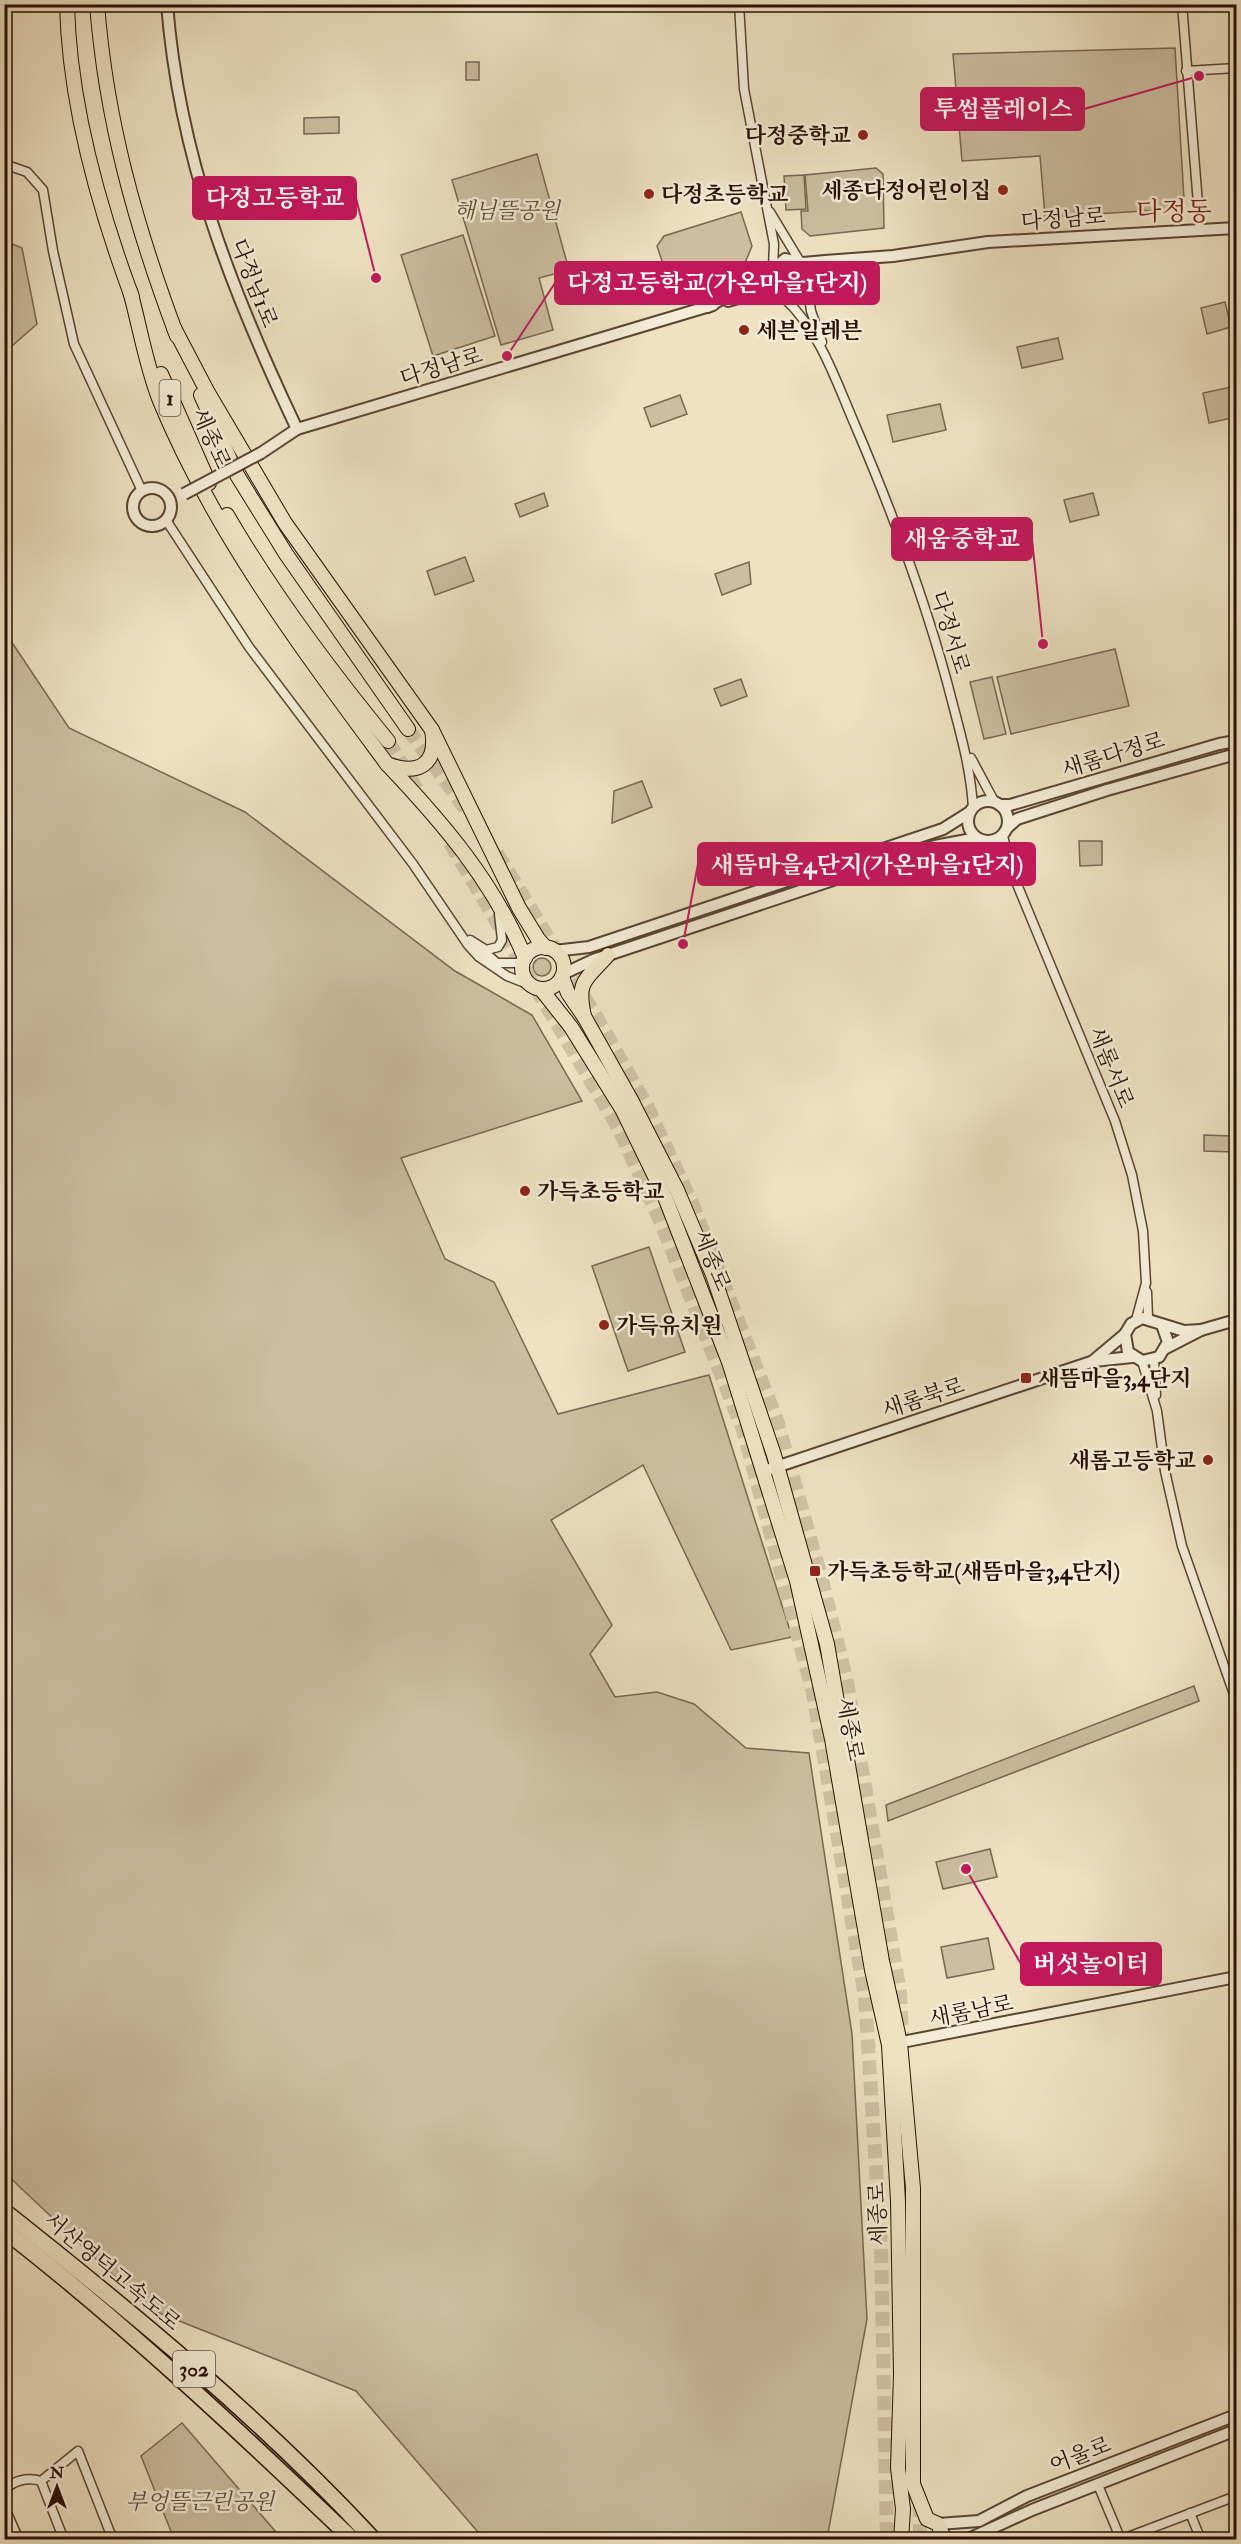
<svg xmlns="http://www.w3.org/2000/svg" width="1241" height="2544" font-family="'IM FELL Double Pica','Noto Serif KR',serif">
<rect width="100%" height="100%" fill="#eee2c2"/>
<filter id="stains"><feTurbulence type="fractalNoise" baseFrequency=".00333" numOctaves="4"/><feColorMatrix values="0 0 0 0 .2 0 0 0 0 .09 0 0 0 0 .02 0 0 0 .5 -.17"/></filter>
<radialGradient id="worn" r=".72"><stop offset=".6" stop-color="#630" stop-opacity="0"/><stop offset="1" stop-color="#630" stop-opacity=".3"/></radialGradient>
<g fill="#ccbea1" stroke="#7a6652" stroke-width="1.5">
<path d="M 1175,48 L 1184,199 L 1177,209 L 1045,217 L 1040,156 L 962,161 L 953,54 Z"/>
<rect x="466" y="62" width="13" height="18"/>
<path d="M 339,117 L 339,133 L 304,134 L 304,118 Z"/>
<path d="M 537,154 L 569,270 L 539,278 L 553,330 L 501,345 L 452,180 Z"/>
<path d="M 876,168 L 883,174 L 884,228 L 810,236 L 802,229 L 801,211 L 808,211 L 805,175 Z"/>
<path d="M 804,175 L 806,209 L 786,210 L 784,176 Z"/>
<path d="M 741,212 L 752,246 L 745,263 L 671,288 L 657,246 L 664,236 Z"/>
<path d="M 463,235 L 495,336 L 433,356 L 401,255 Z"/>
<path d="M 5,241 L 22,248 L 37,324 L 5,352 Z"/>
<path d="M 1225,302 L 1231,327 L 1207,334 L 1201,308 Z"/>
<path d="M 1058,338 L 1063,359 L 1022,368 L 1017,347 Z"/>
<path d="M 1236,386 L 1236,417 L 1209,423 L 1203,393 Z"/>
<path d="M 680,395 L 687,414 L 651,427 L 644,408 Z"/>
<path d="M 940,404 L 946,430 L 893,442 L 887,415 Z"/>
<path d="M 544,493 L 548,506 L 520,517 L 515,504 Z"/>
<path d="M 1093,493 L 1099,515 L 1070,522 L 1064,500 Z"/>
<path d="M 465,557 L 474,581 L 435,595 L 427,571 Z"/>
<path d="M 749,562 L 751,584 L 722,595 L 715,574 Z"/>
<path d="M 5,632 L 69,728 L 245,812 L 455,971 L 532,1015 L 582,1101 L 401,1158 L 445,1259 L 494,1282 L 558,1414 L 709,1375 L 792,1637 L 731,1650 L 643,1465 L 551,1520 L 612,1625 L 590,1654 L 615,1697 L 657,1692 L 694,1704 L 746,1748 L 809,1753 L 852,2034 L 867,2319 L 827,2539 L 484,2539 L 356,2391 L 149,2309 L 5,2173 Z"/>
<path d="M 1115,649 L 1129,706 L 1011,734 L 997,677 Z"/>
<path d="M 992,677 L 1006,734 L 984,739 L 970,682 Z"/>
<path d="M 741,679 L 747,696 L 721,706 L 714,689 Z"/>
<path d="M 642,781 L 652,807 L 612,823 L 614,791 Z"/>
<path d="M 1079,841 L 1102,841 L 1102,865 L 1080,866 Z"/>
<circle cx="542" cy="967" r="9"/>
<path d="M 1204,1135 L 1232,1136 L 1232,1152 L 1204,1151 Z"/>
<path d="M 649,1247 L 685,1352 L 628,1371 L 592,1266 Z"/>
<path d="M 1194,1686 L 1199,1701 L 888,1821 L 886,1805 Z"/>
<path d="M 990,1849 L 997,1877 L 943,1889 L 936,1862 Z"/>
<path d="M 988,1938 L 994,1969 L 947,1978 L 941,1947 Z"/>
<path d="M 182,2423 L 282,2539 L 174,2539 L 141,2456 Z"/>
</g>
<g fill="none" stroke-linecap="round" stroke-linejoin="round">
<g stroke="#d0c2a5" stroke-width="14" stroke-dasharray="14 7" stroke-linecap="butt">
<path d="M 408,729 L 468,813"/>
<path d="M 388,741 L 421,796"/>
<path d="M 450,843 L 619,1129 L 661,1223 L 743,1430 L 813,1693 L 865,1997 L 881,2247 L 887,2540"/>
<path d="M 497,853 L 596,1016 L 647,1106 L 692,1203 L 777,1420 L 823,1584 L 847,1682 L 900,1992 L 902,2034"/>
<path d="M 920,2503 L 920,2540"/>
</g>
<g stroke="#594432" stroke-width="11">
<g id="minor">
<path d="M 739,4 L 744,89 L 774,244 L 773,267"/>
<path d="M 1182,4 L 1200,229"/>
<path d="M 1186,71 L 1236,68"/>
<path d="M 4,164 L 27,172 L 43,190 L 53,251 L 74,344 L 142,491"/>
<path d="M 770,212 L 799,260"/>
<path d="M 808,288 L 811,311 L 822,342"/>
<path d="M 784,298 C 820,331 836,381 855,425 C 894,516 929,609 953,705 C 962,739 971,772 973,808"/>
<path d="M 166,520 L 249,647 L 413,864 L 468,945 L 479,957 L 507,976 L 530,985"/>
<path d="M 971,758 L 994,801"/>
<path d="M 1003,836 L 1012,872 L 1115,1121 L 1132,1175 L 1143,1231 L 1146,1283 L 1136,1320"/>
<path d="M 988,842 L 1010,869"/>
<path d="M 470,940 L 486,950 L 498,947 L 502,940 L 499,914"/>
<path d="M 481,949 L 497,963 L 523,963"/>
<path d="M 1147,1292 L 1148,1318"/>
<path d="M 1154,1360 L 1156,1395"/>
<path d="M 1142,1361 L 1157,1411 L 1165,1471 L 1182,1546 L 1236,1700"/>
<path d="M 41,2481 L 78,2451 L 113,2540"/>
<path d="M 1098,2485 L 1121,2540"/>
<path d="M 4,2491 C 13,2480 28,2477 41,2481 L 64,2540"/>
<path d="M 4,2506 L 19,2540"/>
<path d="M 1190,2513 L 1201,2540"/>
<path d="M 1120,2540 L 1236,2496"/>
</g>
</g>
<g stroke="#594432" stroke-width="14">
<g id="tertiary">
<path d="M 167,4 C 179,158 232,292 297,429"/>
<path d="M 771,271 C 762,316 834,298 803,263"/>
<path d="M 810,284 L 831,273 L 867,263"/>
<path d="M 728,301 L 756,293 L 775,292"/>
<path d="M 708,307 L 771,271 L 785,259 L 803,263 L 825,261 L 893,256 L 988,242 L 1236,228"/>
<path d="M 261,453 L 297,429 L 713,305"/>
<circle cx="152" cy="507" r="19"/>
<circle cx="988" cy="821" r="20"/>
<path d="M 1000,805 L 1010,805 L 1219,744 L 1236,741"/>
<path d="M 1008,827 L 1017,819 L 1107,790 L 1236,754"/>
<path d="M 554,951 L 589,947 L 943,829 L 970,812"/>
<path d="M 563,974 L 593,960 L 935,846 L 977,838"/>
<path d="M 1162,1325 L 1168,1342 L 1159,1357 L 1142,1361 L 1128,1352 L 1125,1334 L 1131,1324 L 1142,1318 L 1184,1331 L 1201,1330"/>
<path d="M 1166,1348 L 1201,1330 L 1236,1320"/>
<path d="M 1094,1360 L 1125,1334"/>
<path d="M 764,1471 L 1094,1361 L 1132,1357"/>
<path d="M 892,2044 L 1236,1977"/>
<path d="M 938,2524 L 979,2521 L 1027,2496 L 1236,2415"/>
<path d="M 966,2540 L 1032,2510 L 1236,2430"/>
</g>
</g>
<g stroke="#270f02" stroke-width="16">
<g id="primary">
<path d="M 432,730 L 519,908 L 538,939 L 546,948"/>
<path d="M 387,764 C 442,822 494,882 525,958"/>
<circle cx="543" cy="968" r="21"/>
<path d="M 562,977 L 568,993 L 585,1018 L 631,1100 L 677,1190 L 713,1275 L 774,1455 L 827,1644 L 882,1961 L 900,2043 L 913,2188 L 913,2484 L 927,2519 L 938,2524 L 945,2540"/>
<path d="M 541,989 L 571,1027 L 622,1109 L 665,1197 L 729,1362 L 797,1581 L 832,1739 L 872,1970 L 889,2045 L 898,2201 L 901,2374 L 898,2468 L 903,2509 L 901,2540"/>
<path d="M 584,1016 C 576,980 586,980 608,955"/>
</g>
</g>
<g stroke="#270f02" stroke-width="16">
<g id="trunk">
<path d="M 67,4 C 69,100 99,208 132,297"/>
<path d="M 97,4 C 106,121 136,227 177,336"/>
<path d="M 130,291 C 140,327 146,366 160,401 C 215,534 302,649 387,764 C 418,776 438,765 432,730 L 285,523 L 207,391 L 174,328"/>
<path d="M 161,374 L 209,483"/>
<path d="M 201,395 L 237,475 L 286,554 L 408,729"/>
<path d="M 227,515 C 274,596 329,669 388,741"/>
</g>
</g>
<g stroke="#270f02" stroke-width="18">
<g id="motorway">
<path d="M 4,2211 C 133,2313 262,2419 374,2540"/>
<path d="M 4,2230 C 127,2326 240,2432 353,2540"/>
</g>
</g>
<use href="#minor" stroke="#f4ecd7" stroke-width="8"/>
<use href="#tertiary" stroke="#f4ecd7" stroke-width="10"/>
<use href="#primary" stroke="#eee2c2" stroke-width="14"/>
<use href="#trunk" stroke="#eee2c2" stroke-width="14"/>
<use href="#motorway" stroke="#eee2c2" stroke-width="15"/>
<g stroke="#594432" stroke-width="14" stroke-linecap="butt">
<path id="tertiary-bridge" d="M 184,494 L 261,453"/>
</g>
<use href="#tertiary-bridge" stroke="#f4ecd7" stroke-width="10"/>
</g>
<g fill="#8f2418" stroke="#f4ecd7" stroke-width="2">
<circle cx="863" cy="135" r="6"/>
<circle cx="1003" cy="190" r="6"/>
<circle cx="649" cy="194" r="6"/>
<circle cx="744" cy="330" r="6"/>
<circle cx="525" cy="1191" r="6"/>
<circle cx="604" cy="1325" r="6"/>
<rect x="1020" y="1372" width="12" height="12" rx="3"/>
<circle cx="1208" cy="1460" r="6"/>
<rect x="809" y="1565" width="12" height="12" rx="3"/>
</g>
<g text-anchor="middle" stroke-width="5" stroke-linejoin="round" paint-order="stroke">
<g fill="#f4ecd7" stroke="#645142" stroke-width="1.5">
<rect x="159.5" y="380" width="21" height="36" rx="4.5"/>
<rect x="173" y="2351" width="42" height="36" rx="4.5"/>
</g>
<g font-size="21" font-weight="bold" fill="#270f02">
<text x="170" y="405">1</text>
<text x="194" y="2376">302</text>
</g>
<g font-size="22" font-weight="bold" fill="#270f02" stroke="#f4ecd7" text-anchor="start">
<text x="851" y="143" text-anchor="end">다정중학교</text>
<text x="991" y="198" text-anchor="end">세종다정어린이집</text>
<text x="661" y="202">다정초등학교</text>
<text x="756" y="338">세븐일레븐</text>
<text x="537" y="1199">가득초등학교</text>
<text x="616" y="1333">가득유치원</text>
<text x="1038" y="1386">새뜸마을3,4단지</text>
<text x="1196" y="1468" text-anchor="end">새롬고등학교</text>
<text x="827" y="1579">가득초등학교(새뜸마을3,4단지)</text>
</g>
<g font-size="22" font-style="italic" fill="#614c3a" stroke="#f4ecd7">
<text x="507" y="218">해님뜰공원</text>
<text x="200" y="2509">부엉뜰근린공원</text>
</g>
<g font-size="22" fill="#270f02" stroke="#f4ecd7">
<text transform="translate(1063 218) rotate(-4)" y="8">다정남로</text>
<text transform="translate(255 283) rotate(69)" y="8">다정남1로</text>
<text transform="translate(441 366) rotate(-17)" y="8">다정남로</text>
<text transform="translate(212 438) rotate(66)" y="8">세종로</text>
<text transform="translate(951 632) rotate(73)" y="8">다정서로</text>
<text transform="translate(1113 754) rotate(-17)" y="8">새롬다정로</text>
<text transform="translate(1112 1067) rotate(68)" y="8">새롬서로</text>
<text transform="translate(713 1260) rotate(68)" y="8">세종로</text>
<text transform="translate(923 1397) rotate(-18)" y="8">새롬북로</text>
<text transform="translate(851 1729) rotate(79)" y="8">세종로</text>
<text transform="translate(971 2010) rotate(-11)" y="8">새롬남로</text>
<text transform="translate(877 2214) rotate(-92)" y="8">세종로</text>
<text transform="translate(113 2271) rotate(40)" y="8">서산영덕고속도로</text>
<text transform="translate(1080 2454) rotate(-21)" y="8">어울로</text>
</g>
<g font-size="26" fill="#7a1f14" stroke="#f4ecd7">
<text x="1174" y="220">다정동</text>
</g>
</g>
<path fill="none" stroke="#c2185b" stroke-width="2" d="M1199 76L1084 109M376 278L356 198M507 356L555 283M1043 644L1032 539M683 944L698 864M966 1869L1021 1964"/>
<g fill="#c2185b" stroke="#f4ecd7" stroke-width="2">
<circle cx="1199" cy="76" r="6"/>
<circle cx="376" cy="278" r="6"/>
<circle cx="507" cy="356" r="6"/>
<circle cx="1043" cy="644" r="6"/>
<circle cx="683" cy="944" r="6"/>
<circle cx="966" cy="1869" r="6"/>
</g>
<g fill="#c2185b" stroke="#c2185b" stroke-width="2">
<rect x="921" y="88" width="163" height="42" rx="6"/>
<rect x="193" y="177" width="163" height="42" rx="6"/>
<rect x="555" y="262" width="324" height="42" rx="6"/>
<rect x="892" y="518" width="140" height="42" rx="6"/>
<rect x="698" y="843" width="337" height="42" rx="6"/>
<rect x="1021" y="1943" width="140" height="42" rx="6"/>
</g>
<g font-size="24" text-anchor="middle" font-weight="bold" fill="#fff">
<text x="1003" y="117">투썸플레이스</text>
<text x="275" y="206">다정고등학교</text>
<text x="717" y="291">다정고등학교(가온마을1단지)</text>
<text x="962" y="547">새움중학교</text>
<text x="867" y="873">새뜸마을4단지(가온마을1단지)</text>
<text x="1091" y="1972">버섯놀이터</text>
</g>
<rect width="1241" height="2544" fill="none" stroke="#eee2c2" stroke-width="24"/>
<rect x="6" y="6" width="1229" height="2532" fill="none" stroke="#270f02" stroke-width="3"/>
<rect x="12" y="12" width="1217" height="2520" fill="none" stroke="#270f02" stroke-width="1.5"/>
<g transform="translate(57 2487)" stroke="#f4ecd7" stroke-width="4.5" paint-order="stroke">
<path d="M0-4.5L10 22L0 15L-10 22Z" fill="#270f02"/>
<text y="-9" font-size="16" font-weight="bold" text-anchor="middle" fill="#270f02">N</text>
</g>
<rect width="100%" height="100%" filter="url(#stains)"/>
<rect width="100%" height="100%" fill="url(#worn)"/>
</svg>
